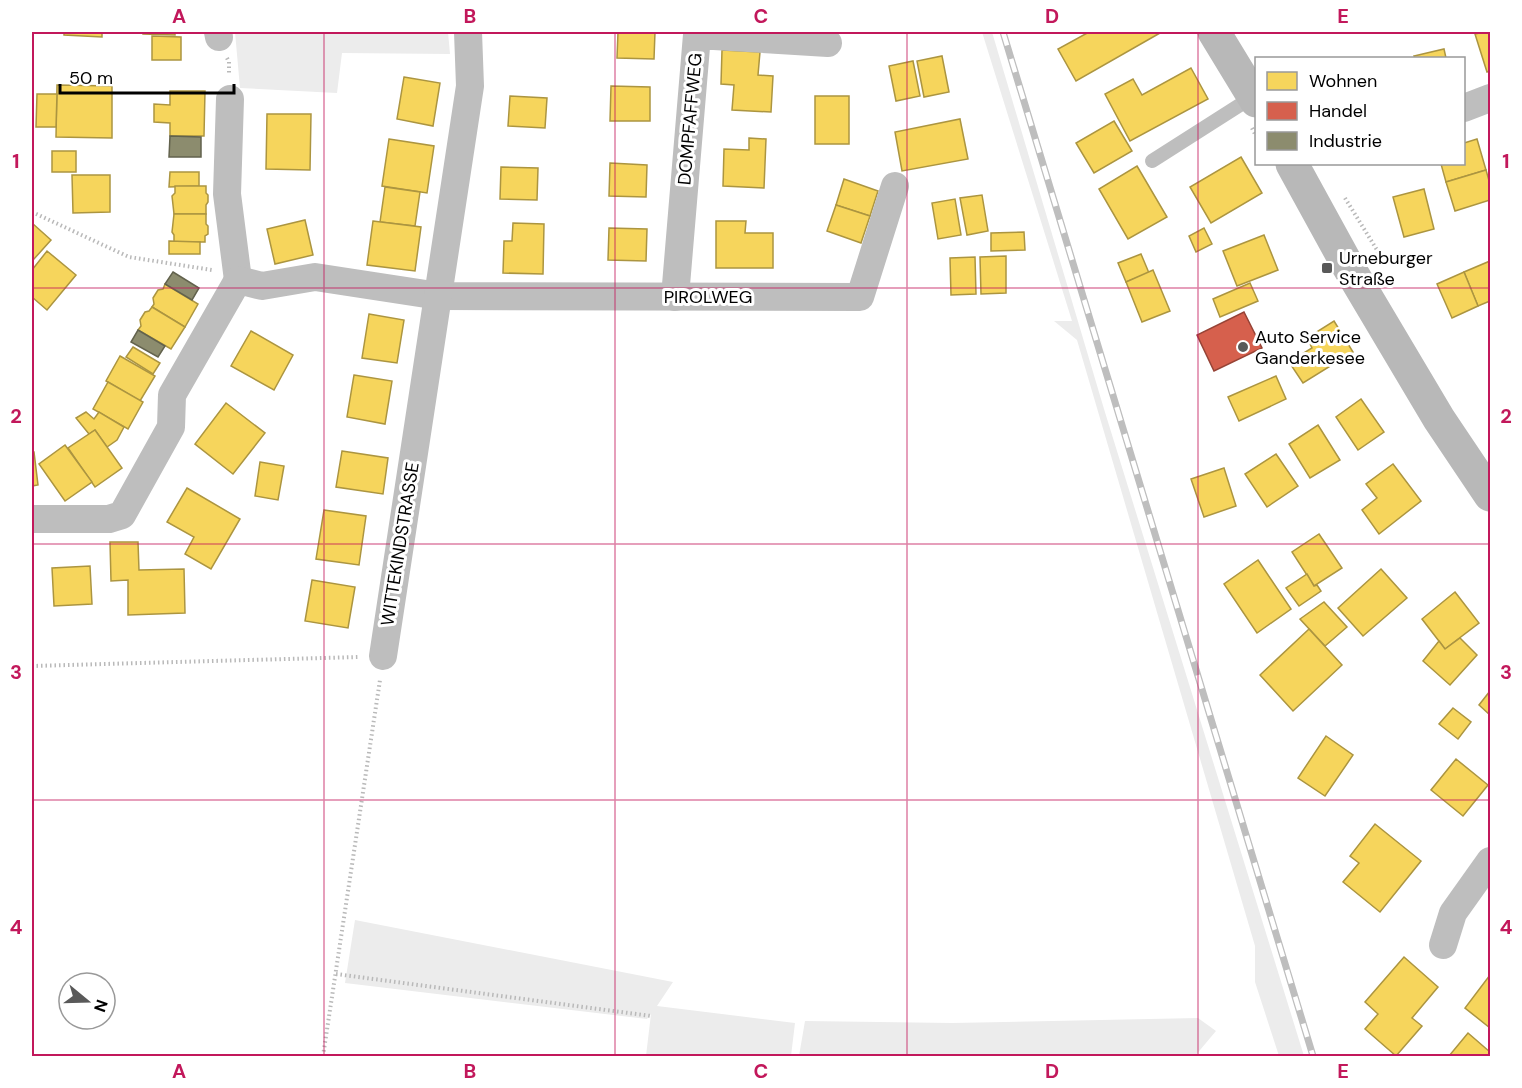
<svg xmlns="http://www.w3.org/2000/svg" width="1522" height="1088" font-family="'DM Sans',sans-serif">
<rect width="100%" height="100%" fill="#fff"/>
<g fill="#ececec">
<path d="M 235,32 L 448,32 L 450,54 L 342,53 L 337,93 L 240,88 Z"/>
<path d="M 982,32 L 992,32 L 1104,409 L 1304,1056 L 1279,1056 L 1255,982 L 1255,946 L 1077,340 L 1054,321 L 1072,321 Z"/>
<path d="M 355,920 L 673,982 L 657,1006 L 795,1023 L 791,1056 L 646,1056 L 651,1014 L 647,1019 L 345,983 Z"/>
<path d="M 1198,1018 L 1216,1031 L 1195,1056 L 799,1056 L 805,1021 L 952,1023 Z"/>
</g>
<g fill="#f6d55c" stroke="#ac9540" stroke-width="1.5">
<path d="M 64,32 L 102,32 L 102,37 L 64,35 Z"/>
<path d="M 143,32 L 175,32 L 175,35 L 143,34 Z"/>
<path d="M 618,32 L 655,32 L 654,59 L 617,58 Z"/>
<path d="M 1089,32 L 1159,32 L 1160,33 L 1076,81 L 1058,49 Z"/>
<path d="M 1484,32 L 1490,32 L 1490,71 L 1487,72 L 1475,34 Z"/>
<path d="M 152,36 L 181,37 L 181,60 L 152,60 Z"/>
<path d="M 1444,49 L 1446,58 L 1415,58 L 1414,56 Z"/>
<path d="M 722,50 L 760,52 L 758,75 L 773,76 L 771,112 L 732,110 L 734,85 L 721,84 Z"/>
<path d="M 942,56 L 949,92 L 924,97 L 917,61 Z"/>
<path d="M 913,61 L 920,96 L 896,101 L 889,66 Z"/>
<path d="M 1191,68 L 1208,99 L 1130,141 L 1105,94 L 1133,79 L 1142,95 Z"/>
<path d="M 404,77 L 440,83 L 433,126 L 397,119 Z"/>
<path d="M 57,85 L 112,86 L 112,138 L 56,137 Z"/>
<path d="M 611,86 L 650,87 L 650,121 L 610,121 Z"/>
<path d="M 170,91 L 205,91 L 204,136 L 170,136 L 170,123 L 154,122 L 154,104 L 170,105 Z"/>
<path d="M 37,94 L 57,94 L 56,127 L 36,127 Z"/>
<path d="M 510,96 L 547,98 L 545,128 L 508,126 Z"/>
<rect x="815" y="96" width="34" height="48"/>
<path d="M 267,114 L 311,114 L 310,170 L 266,169 Z"/>
<path d="M 960,119 L 968,159 L 902,171 L 895,132 Z"/>
<path d="M 1114,121 L 1132,151 L 1094,173 L 1076,143 Z"/>
<path d="M 749,138 L 766,139 L 764,188 L 723,186 L 724,149 L 749,150 Z"/>
<path d="M 389,139 L 434,146 L 427,193 L 382,186 Z"/>
<path d="M 1477,139 L 1486,170 L 1446,182 L 1441,164 L 1464,164 L 1464,143 Z"/>
<rect x="52" y="151" width="24" height="21"/>
<path d="M 1241,157 L 1262,193 L 1211,223 L 1190,187 Z"/>
<path d="M 610,163 L 647,165 L 646,197 L 609,196 Z"/>
<path d="M 1137,166 L 1167,217 L 1128,239 L 1099,189 Z"/>
<path d="M 501,167 L 538,168 L 537,200 L 500,199 Z"/>
<path d="M 1486,170 L 1490,184 L 1490,200 L 1455,211 L 1446,182 Z"/>
<path d="M 170,172 L 199,172 L 199,186 L 169,187 Z"/>
<path d="M 72,175 L 110,175 L 110,212 L 73,213 Z"/>
<path d="M 844,179 L 878,191 L 870,216 L 836,205 Z"/>
<path d="M 175,186 L 206,186 L 206,193 L 208,195 L 208,202 L 206,205 L 206,214 L 174,214 L 172,196 L 175,193 Z"/>
<path d="M 385,187 L 420,192 L 415,226 L 380,222 Z"/>
<path d="M 1424,189 L 1434,229 L 1404,237 L 1393,197 Z"/>
<path d="M 982,195 L 988,231 L 967,235 L 960,198 Z"/>
<path d="M 955,199 L 961,235 L 938,239 L 932,203 Z"/>
<path d="M 836,205 L 870,216 L 861,243 L 827,231 Z"/>
<path d="M 174,214 L 206,214 L 206,224 L 208,226 L 208,234 L 205,236 L 205,242 L 174,242 L 174,235 L 172,232 Z"/>
<path d="M 305,220 L 313,255 L 275,264 L 267,229 Z"/>
<path d="M 373,221 L 421,227 L 415,271 L 367,265 Z"/>
<path d="M 716,221 L 746,221 L 745,233 L 773,233 L 773,268 L 716,268 Z"/>
<path d="M 32,223 L 51,240 L 34,259 L 32,257 Z"/>
<path d="M 513,223 L 544,224 L 543,274 L 503,273 L 504,241 L 512,241 Z"/>
<path d="M 609,228 L 647,229 L 646,261 L 608,260 Z"/>
<path d="M 1204,228 L 1212,244 L 1196,252 L 1189,236 Z"/>
<path d="M 1024,232 L 1025,250 L 991,251 L 991,233 Z"/>
<path d="M 1264,235 L 1278,270 L 1237,286 L 1223,251 Z"/>
<path d="M 169,241 L 200,242 L 200,254 L 169,254 Z"/>
<path d="M 47,251 L 76,275 L 47,310 L 32,297 L 32,270 Z"/>
<path d="M 1141,254 L 1149,273 L 1126,282 L 1118,263 Z"/>
<path d="M 1006,256 L 1006,293 L 981,294 L 980,257 Z"/>
<path d="M 975,257 L 976,294 L 951,295 L 950,258 Z"/>
<path d="M 1490,261 L 1490,301 L 1478,306 L 1464,272 Z"/>
<path d="M 1153,270 L 1170,311 L 1142,322 L 1126,282 Z"/>
<path d="M 1464,272 L 1478,306 L 1452,318 L 1437,284 Z"/>
<path d="M 1250,283 L 1258,301 L 1220,317 L 1213,299 Z"/>
<path d="M 165,284 L 198,304 L 185,327 L 152,307 L 154,304 L 153,298 L 158,290 L 163,289 Z"/>
<path d="M 152,307 L 185,327 L 171,349 L 138,330 L 141,326 L 140,320 L 145,312 L 149,311 Z"/>
<path d="M 369,314 L 404,320 L 397,363 L 362,358 Z"/>
<path d="M 1334,321 L 1353,352 L 1303,383 L 1289,362 L 1312,348 L 1307,338 Z"/>
<path d="M 251,331 L 293,355 L 274,390 L 231,366 Z"/>
<path d="M 133,347 L 160,363 L 153,374 L 126,357 Z"/>
<path d="M 120,356 L 155,376 L 140,401 L 106,381 Z"/>
<path d="M 354,375 L 392,381 L 385,424 L 347,417 Z"/>
<path d="M 1276,376 L 1286,399 L 1239,421 L 1228,397 Z"/>
<path d="M 108,382 L 143,402 L 128,429 L 93,409 Z"/>
<path d="M 1361,399 L 1384,432 L 1358,450 L 1336,417 Z"/>
<path d="M 226,403 L 265,433 L 233,474 L 195,444 Z"/>
<path d="M 86,412 L 94,419 L 99,412 L 124,427 L 117,440 L 107,447 L 95,430 L 89,434 L 76,418 Z"/>
<path d="M 1318,425 L 1340,460 L 1310,478 L 1289,444 Z"/>
<path d="M 95,430 L 122,468 L 95,487 L 68,448 Z"/>
<path d="M 65,445 L 92,482 L 65,501 L 39,464 Z"/>
<path d="M 342,451 L 388,458 L 383,494 L 336,487 Z"/>
<path d="M 32,452 L 34,452 L 38,485 L 32,486 Z"/>
<path d="M 1276,454 L 1298,486 L 1267,507 L 1245,474 Z"/>
<path d="M 260,462 L 284,466 L 278,500 L 255,496 Z"/>
<path d="M 1393,464 L 1421,501 L 1379,534 L 1362,510 L 1377,498 L 1366,484 Z"/>
<path d="M 1224,468 L 1236,506 L 1204,517 L 1191,479 Z"/>
<path d="M 187,488 L 240,519 L 211,569 L 185,554 L 194,537 L 167,522 Z"/>
<path d="M 324,510 L 366,516 L 359,565 L 316,559 Z"/>
<path d="M 1319,534 L 1342,568 L 1314,586 L 1292,552 Z"/>
<path d="M 110,542 L 138,542 L 139,570 L 184,569 L 185,613 L 128,615 L 128,580 L 111,581 Z"/>
<path d="M 1258,560 L 1291,609 L 1257,633 L 1224,584 Z"/>
<path d="M 90,566 L 92,604 L 54,606 L 52,568 Z"/>
<path d="M 1381,569 L 1407,598 L 1363,636 L 1338,608 Z"/>
<path d="M 1307,574 L 1314,586 L 1317,585 L 1321,591 L 1299,606 L 1286,588 Z"/>
<path d="M 312,580 L 355,587 L 348,628 L 305,621 Z"/>
<path d="M 1455,592 L 1479,623 L 1445,649 L 1422,619 Z"/>
<path d="M 1324,602 L 1347,627 L 1325,646 L 1300,619 Z"/>
<path d="M 1309,629 L 1342,665 L 1293,711 L 1260,675 Z"/>
<path d="M 1460,638 L 1477,655 L 1450,685 L 1423,661 L 1439,641 L 1445,649 Z"/>
<path d="M 1490,691 L 1490,715 L 1479,705 Z"/>
<path d="M 1453,708 L 1471,722 L 1458,739 L 1439,724 Z"/>
<path d="M 1326,736 L 1353,755 L 1325,796 L 1298,778 Z"/>
<path d="M 1456,759 L 1488,785 L 1463,816 L 1431,790 Z"/>
<path d="M 1375,824 L 1421,861 L 1380,912 L 1343,882 L 1359,863 L 1350,856 Z"/>
<path d="M 1404,957 L 1438,987 L 1412,1018 L 1422,1026 L 1396,1056 L 1365,1029 L 1378,1014 L 1365,1002 Z"/>
<path d="M 1490,975 L 1490,1028 L 1465,1008 Z"/>
<path d="M 1468,1033 L 1490,1052 L 1490,1056 L 1449,1056 Z"/>
</g>
<path fill="#d6604d" stroke="#964336" stroke-width="1.5" d="M 1244,312 L 1262,348 L 1214,371 L 1197,335 Z"/>
<g fill="#8c8c6e" stroke="#62624d" stroke-width="1.5">
<path d="M 170,136 L 201,137 L 201,157 L 169,157 Z"/>
<path d="M 173,272 L 199,288 L 192,300 L 165,284 Z"/>
<path d="M 138,330 L 165,346 L 158,357 L 131,342 Z"/>
</g>
<g fill="none" stroke-linecap="round" stroke-linejoin="round">
<g stroke="#b9b9b9" stroke-width="4" stroke-dasharray="1.5 3" stroke-linecap="butt">
<path d="M 227,58 L 229,62 L 229,75"/>
<path d="M 1252,128 L 1256,136"/>
<path d="M 1345,198 L 1377,250 L 1381,265"/>
<path d="M 32,212 L 129,257 L 212,270"/>
<path d="M 32,666 L 358,657"/>
<path d="M 336,974 L 651,1016"/>
<path d="M 323,1056 L 380,680"/>
</g>
<path stroke="#bebebe" stroke-width="14" d="M 1152,161 L 1254,96"/>
<g stroke="#bebebe" stroke-width="28">
<path d="M 218,32 L 219,37"/>
<path d="M 230,99 L 227,194 L 238,280"/>
<path d="M 1464,108 L 1490,98"/>
<path d="M 675,297 L 697,35 L 828,43"/>
<path d="M 32,519 L 109,519 L 122,515 L 171,427 L 172,395 L 238,280 L 262,286 L 315,277 L 439,296 L 860,297 L 895,186"/>
<path d="M 383,656 L 470,86 L 468,32"/>
<path d="M 1443,945 L 1453,913 L 1490,861"/>
</g>
<g stroke="#b8b8b8" stroke-width="33">
<path d="M 1214,32 L 1256,101"/>
<path d="M 1292,164 L 1348,266 L 1439,419 L 1490,495"/>
</g>
<g stroke="#bebebe" stroke-width="7">
<path id="rail" d="M 1003,32 L 1313,1056"/>
</g>
<use href="#rail" stroke="#fff" stroke-width="4.5" stroke-dasharray="14" stroke-linecap="butt"/>
</g>
<path fill="none" stroke="#c2185b" stroke-width="1.5" stroke-opacity="0.55" d="M 324,32 L 324,1056M 615,32 L 615,1056M 907,32 L 907,1056M 1198,32 L 1198,1056M 32,288 L 1490,288M 32,544 L 1490,544M 32,800 L 1490,800"/>
<g fill="#595959" stroke="#fff" stroke-width="2">
<rect x="1321" y="262" width="12" height="12" rx="3"/>
<circle cx="1243" cy="347" r="6"/>
</g>
<g text-anchor="middle" stroke-width="6" stroke-linejoin="round" paint-order="stroke">
<g font-size="18" fill="#000" stroke="#fff">
<text transform="translate(690 119) rotate(-85)" y="6">DOMPFAFFWEG</text>
<text x="708" y="303">PIROLWEG</text>
<text transform="translate(400 544) rotate(-81)" y="6">WITTEKINDSTRASSE</text>
</g>
<g font-size="18" fill="#000" stroke="#fff" text-anchor="start">
<text x="1339" y="264">Urneburger<tspan x="1339" dy="21">Straße</tspan></text>
<text x="1255" y="343">Auto Service<tspan x="1255" dy="21">Ganderkesee</tspan></text>
</g>
</g>
<rect width="1522" height="1088" fill="none" stroke="#ffffff" stroke-width="66"/>
<rect x="1255" y="57" width="210" height="108" fill="#ffffff" stroke="#999999" stroke-width="1.5"/>
<rect x="1267" y="72" width="30" height="18" fill="#f6d55c" stroke="#999999" stroke-width="1.5"/>
<text x="1309" y="87" font-size="18" fill="#000000">Wohnen</text>
<rect x="1267" y="102" width="30" height="18" fill="#d6604d" stroke="#999999" stroke-width="1.5"/>
<text x="1309" y="117" font-size="18" fill="#000000">Handel</text>
<rect x="1267" y="132" width="30" height="18" fill="#8c8c6e" stroke="#999999" stroke-width="1.5"/>
<text x="1309" y="147" font-size="18" fill="#000000">Industrie</text>
<g transform="translate(87 1001) rotate(109)"><circle r="28" fill="#ffffff" stroke="#999999" stroke-width="1.5"/>
<path d="M0-4.5L10 22L0 15L-10 22Z" fill="#595959"/>
<text y="-9" font-size="16" font-weight="bold" text-anchor="middle" fill="#000000">N</text>
</g>
<path d="M60 84v9h174v-9" fill="none" stroke="#000000" stroke-width="3"/>
<text x="69" y="84" font-size="18" fill="#000000" stroke="#ffffff" stroke-width="4.5" paint-order="stroke">50 m</text>
<rect x="33" y="33" width="1456" height="1022" fill="none" stroke="#c2185b" stroke-width="2"/>
<g font-size="20" text-anchor="middle" font-weight="bold" fill="#c2185b">
<text x="179" y="23">A</text>
<text x="470" y="23">B</text>
<text x="761" y="23">C</text>
<text x="1052" y="23">D</text>
<text x="1343" y="23">E</text>
<text x="16" y="168">1</text>
<text x="1506" y="168">1</text>
<text x="16" y="423">2</text>
<text x="1506" y="423">2</text>
<text x="16" y="679">3</text>
<text x="1506" y="679">3</text>
<text x="16" y="934">4</text>
<text x="1506" y="934">4</text>
<text x="179" y="1078">A</text>
<text x="470" y="1078">B</text>
<text x="761" y="1078">C</text>
<text x="1052" y="1078">D</text>
<text x="1343" y="1078">E</text>
</g>
</svg>
